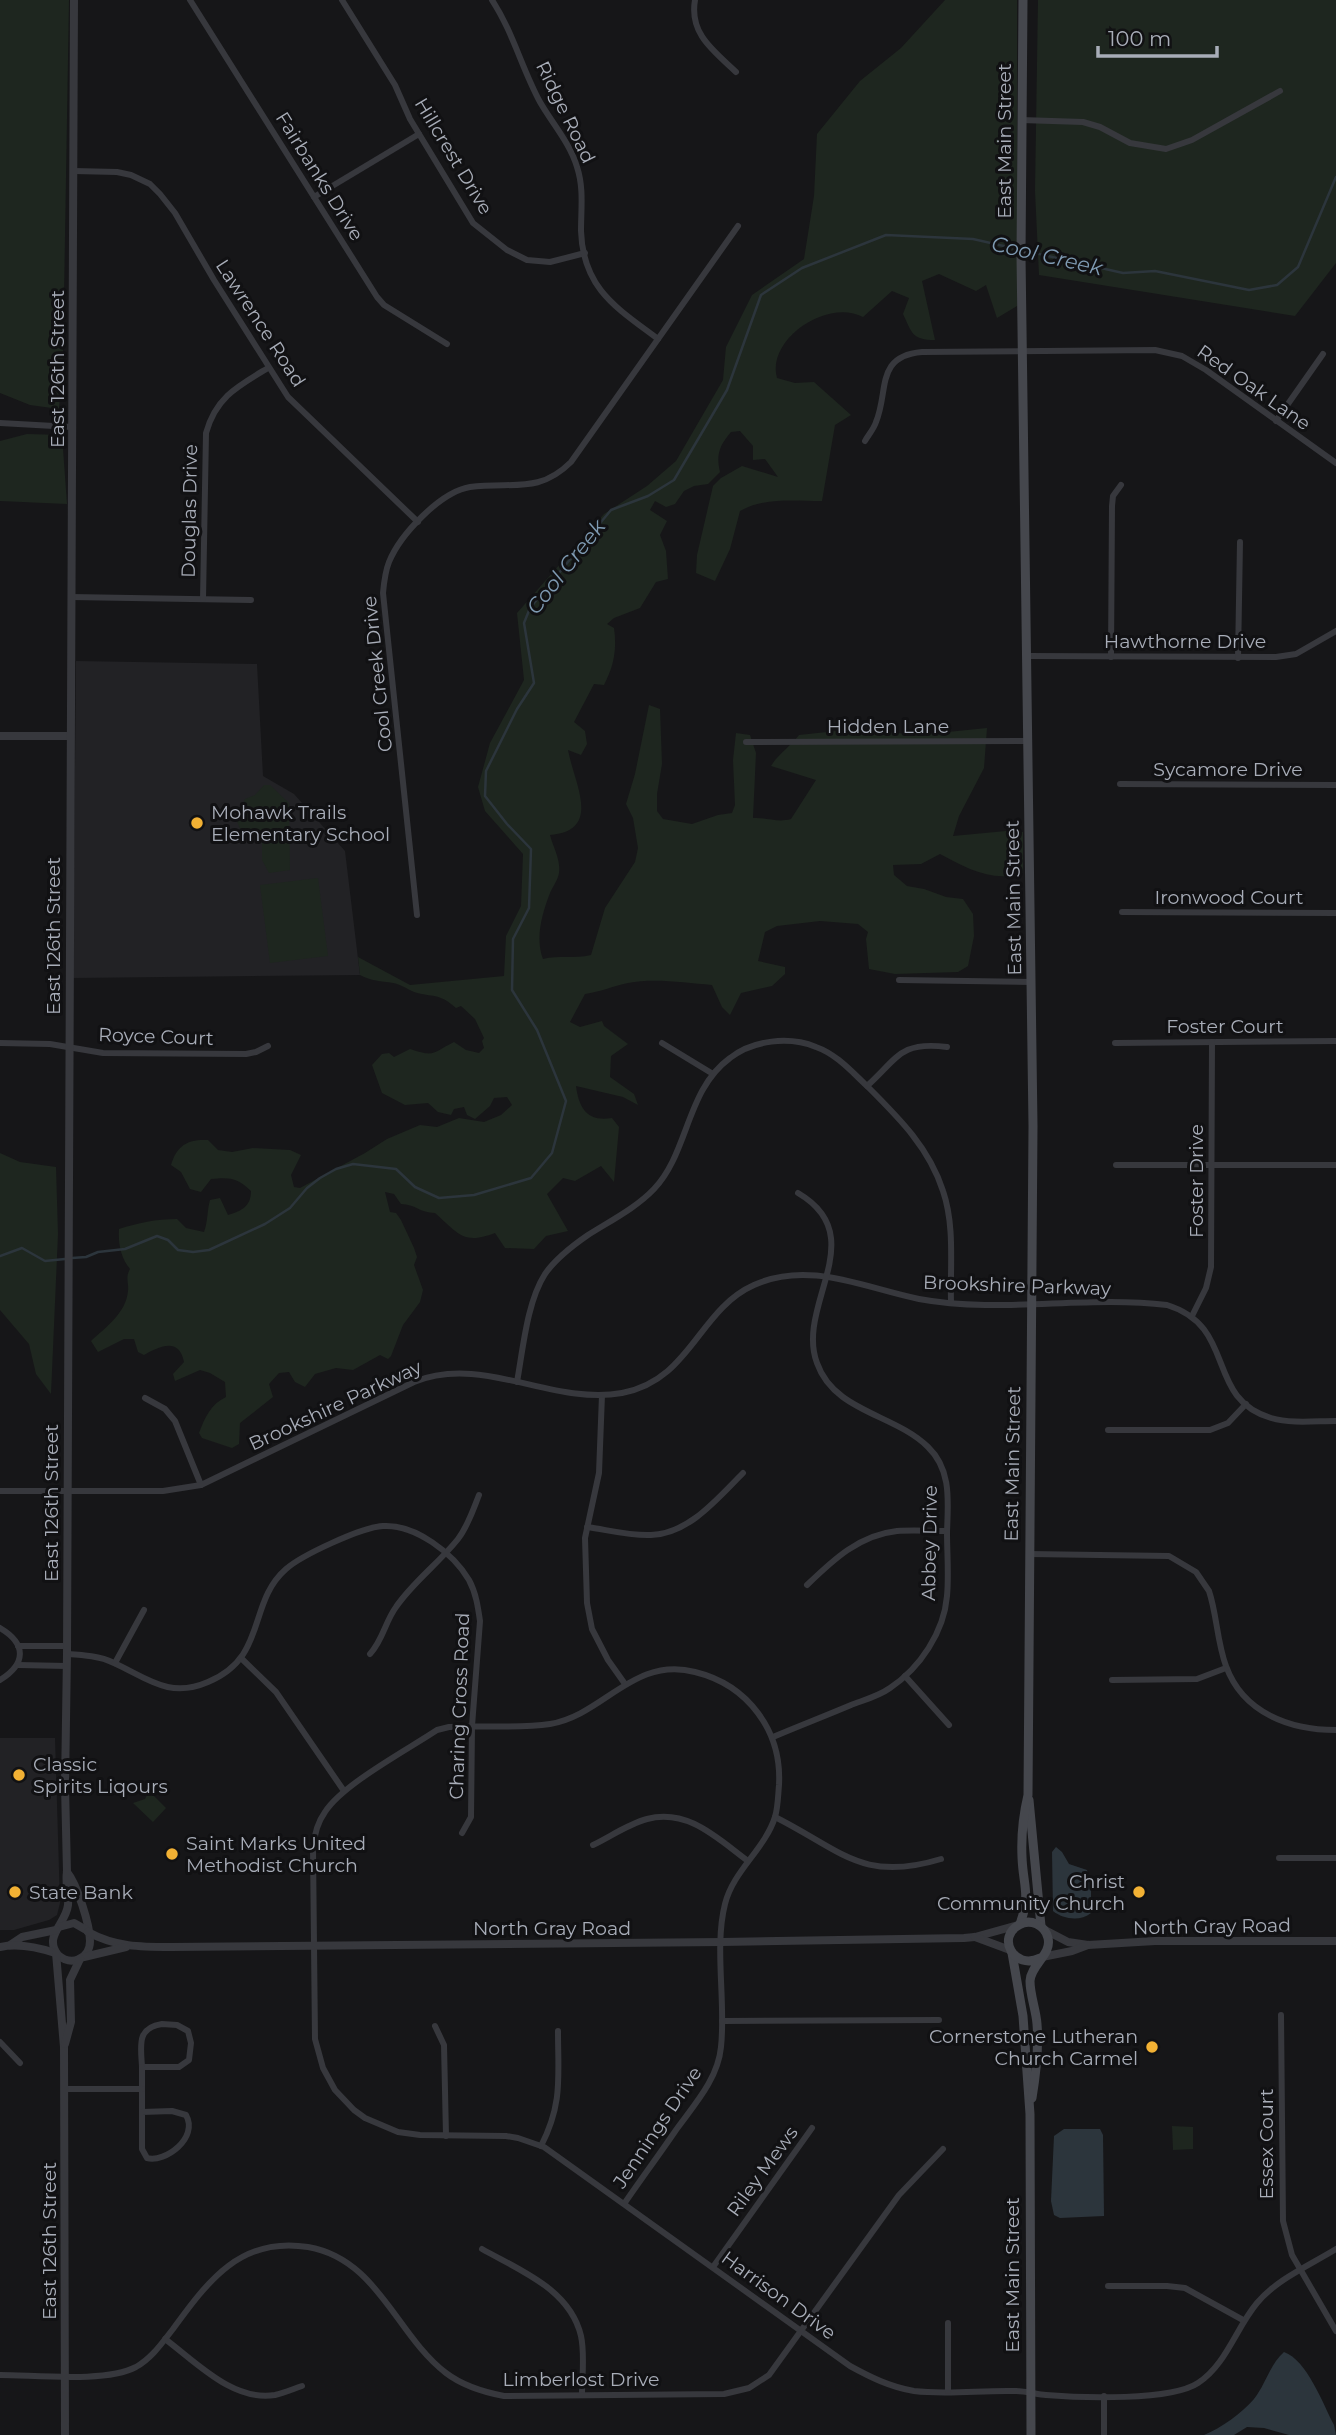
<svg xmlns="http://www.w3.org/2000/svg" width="1336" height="2435" font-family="Montserrat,sans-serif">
<rect width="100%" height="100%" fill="#161618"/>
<g fill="#222225">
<path d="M 76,661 L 257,664 L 263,776 L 294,794 L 345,851 L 360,975 L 73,978 Z"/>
<path d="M 0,1738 L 55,1738 L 60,1903 L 57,1915 L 49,1920 L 14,1930 L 0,1930 Z"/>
</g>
<g fill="#1e261f">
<path d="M 0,0 L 69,0 L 63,354 L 59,409 L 30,405 L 0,393 Z"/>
<path d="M 945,0 L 1017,0 L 1017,306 L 997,318 L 986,285 L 976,291 L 939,274 L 922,281 L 935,340 C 912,340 912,333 903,314 L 909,298 L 892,291 L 863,317 C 828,298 766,339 777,378 L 795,383 L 814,382 L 851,415 L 835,425 L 822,501 C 795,501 765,497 740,511 L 730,549 L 715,581 L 696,573 L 697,555 L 713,486 L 721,478 L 742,466 L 778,477 L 765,459 L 753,460 L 753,446 L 740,431 L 731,432 C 719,446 716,455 720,472 L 708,484 L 694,486 L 684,491 L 675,504 L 666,507 L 655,501 L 650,510 L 667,521 L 660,535 L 666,551 L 668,579 L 656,582 L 640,608 L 614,618 L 607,624 L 614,628 C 617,649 614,666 604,685 L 594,684 L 574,722 L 585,731 L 587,744 L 581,755 L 568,750 C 574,783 603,831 550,835 C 553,847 561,860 559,873 C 558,880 553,886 550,893 C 542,914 535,938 543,959 C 559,955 574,959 591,955 L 605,908 L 635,862 L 638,848 L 633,818 L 626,804 L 635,774 L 649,705 L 660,709 L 662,764 L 657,794 L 657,811 L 663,819 L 692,824 L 718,815 L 732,813 L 735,805 L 733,760 L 736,733 L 750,735 L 756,753 L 753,818 C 767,817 777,823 791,819 L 816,780 L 771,766 C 779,753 790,747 799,735 L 855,729 L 918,735 L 987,728 L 984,768 L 959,816 L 953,836 L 1006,831 L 1023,832 L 1023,873 C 993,883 966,868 940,854 L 921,864 L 893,865 L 894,875 L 907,886 L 924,889 L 946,897 L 963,899 L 973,914 L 974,936 L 968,966 L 958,972 L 895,974 L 869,969 L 866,939 L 868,932 L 858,924 L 820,921 L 777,926 L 765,932 L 758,961 L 785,967 L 785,974 L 772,986 L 741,993 L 730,1015 L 722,1007 L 712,985 C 685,983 655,978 628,983 C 613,986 600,992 585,994 L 570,1022 L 580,1027 L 602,1021 L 604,1026 L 628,1044 L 611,1056 L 610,1077 L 634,1094 L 638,1105 L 623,1097 L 576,1086 C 579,1109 588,1122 612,1118 L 619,1127 L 614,1182 L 601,1166 L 575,1181 L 563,1178 L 547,1194 L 568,1231 L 546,1236 L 534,1249 L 505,1248 L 495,1233 C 463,1245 459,1234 435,1213 C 420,1213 415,1204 401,1204 L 394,1194 L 385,1192 L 390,1212 L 396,1213 L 401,1220 L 414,1248 L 417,1257 L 414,1265 L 423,1290 L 420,1302 L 403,1325 L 391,1356 L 388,1359 L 380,1355 L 353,1370 L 336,1368 L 315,1374 L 305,1387 L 295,1382 L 289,1372 L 279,1373 L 269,1384 L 273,1397 L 240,1423 L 239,1444 L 232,1448 L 202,1438 L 199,1433 C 205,1417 211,1404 226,1397 L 225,1382 L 210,1373 L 200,1370 L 175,1381 L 173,1374 L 184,1362 C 179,1337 160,1346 144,1355 L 138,1352 L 134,1339 L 124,1339 L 98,1352 L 91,1341 C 106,1327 126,1313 128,1291 C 129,1282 125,1278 130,1269 C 121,1258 118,1244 119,1229 C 138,1223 156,1219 177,1219 L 186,1228 L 204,1232 C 208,1221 207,1211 210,1200 L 220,1198 L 228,1215 C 241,1211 251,1207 251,1191 C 238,1178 230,1177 211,1179 L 201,1192 L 190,1189 L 181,1172 L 171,1165 C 177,1145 188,1139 208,1140 L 218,1150 L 232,1152 L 253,1148 L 290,1150 L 301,1155 L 291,1175 L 294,1187 L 300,1188 L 365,1153 L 387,1139 L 420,1125 L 437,1127 L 459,1118 L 484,1122 L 501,1115 L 512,1105 L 507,1097 L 494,1098 L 490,1106 L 475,1119 L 467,1115 L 464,1107 L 454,1109 L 451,1115 L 438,1112 L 428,1103 L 405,1105 L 382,1093 L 372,1065 L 382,1054 L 389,1053 L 394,1057 L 410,1049 C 436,1058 433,1052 454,1042 L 466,1050 L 479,1053 L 484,1048 L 482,1041 L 484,1038 L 475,1019 L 461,1006 L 456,1008 C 438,992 433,998 414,992 C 407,989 400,984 393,983 C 381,981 371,981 360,975 L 358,957 L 410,985 L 504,976 L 506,936 L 521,906 L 523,854 L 485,811 L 478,787 L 490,743 L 524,680 L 517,613 L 604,514 L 647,486 L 676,461 L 723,380 L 726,347 L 752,295 L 804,259 L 814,196 L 817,134 L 860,81 L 901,48 Z"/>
<path d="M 1038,0 L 1336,0 L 1336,263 L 1295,316 L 1039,275 L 1035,191 Z"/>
<path d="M 27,434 L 62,435 L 67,504 L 0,501 L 0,441 Z"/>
<path d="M 264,785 L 270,785 L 289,803 L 290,870 L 269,873 L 262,860 L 262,834 L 238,834 L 240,829 L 236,819 L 245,799 L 255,795 Z"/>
<path d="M 318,878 L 328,956 L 270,963 L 260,885 Z"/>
<path d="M 0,1153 L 20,1162 L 56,1167 L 58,1234 L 51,1394 L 36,1374 L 29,1344 L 0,1310 Z"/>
<path d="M 147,1795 L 153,1795 L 166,1808 L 153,1822 L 133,1803 L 145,1799 Z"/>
<path d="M 1172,2126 L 1193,2127 L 1193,2149 L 1173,2150 Z"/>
</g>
<g fill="#2c353c">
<path d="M 1056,1847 L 1062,1852 L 1069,1864 L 1087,1870 L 1091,1884 L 1091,1913 C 1080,1922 1063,1919 1053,1911 L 1052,1852 Z"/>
<path d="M 1064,2129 L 1100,2129 L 1103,2135 L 1104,2216 L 1060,2218 L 1054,2215 L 1051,2201 L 1054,2136 Z"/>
<path d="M 1284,2352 C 1307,2360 1323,2404 1334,2425 L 1336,2435 L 1289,2435 L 1264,2428 L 1247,2427 L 1234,2435 L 1204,2435 C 1221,2428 1242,2413 1254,2399 C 1266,2384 1270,2364 1284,2352 Z"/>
</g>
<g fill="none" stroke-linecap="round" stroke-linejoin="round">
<g stroke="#2c353c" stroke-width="2.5">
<path d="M 0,1256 L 22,1248 L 45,1261 L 65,1259"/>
<path d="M 72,1258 L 86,1257 L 98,1252 L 125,1249 L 157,1236 L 168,1240 L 178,1250 L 193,1252 L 209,1250 L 265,1224 L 290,1208 L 307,1188 L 320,1178 L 336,1169 L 353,1164 L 396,1169 L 415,1187 L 439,1198 L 474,1195 L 531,1178 L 552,1153 L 566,1101 L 537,1030 L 512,990 L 513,939 L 529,908 L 531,849 L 507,824 L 485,796 L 486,771 L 517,709 L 534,683 L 524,623 L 530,608 L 611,510 L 648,496 L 674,480 L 727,390 L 761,295 L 802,268 L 886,235 L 973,239 L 1123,273 L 1155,271 L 1249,290 L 1277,285 L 1298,267 L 1336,177"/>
</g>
<g stroke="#37383d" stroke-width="6">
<path d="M 190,0 L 377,297 L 384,305 L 447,344"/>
<path d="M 342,0 L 395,85 L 410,119 L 473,223 L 507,250 L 527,260 L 550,262 L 585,253"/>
<path d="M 492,0 C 513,32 522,69 540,102 C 552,123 570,143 577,167 C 584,188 581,209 581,231 C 583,289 617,308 658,339"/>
<path d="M 695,0 C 689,34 714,51 736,72"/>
<path d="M 1021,120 L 1083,122 L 1100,127 L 1130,143 L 1166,149 L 1192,140 L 1280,91"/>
<path d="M 74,171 L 117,172 L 131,175 L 150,184 L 160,194 L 175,213 L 214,280 L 288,397 L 418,522"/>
<path d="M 314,197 L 419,134"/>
<path d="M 1276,421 L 1323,354"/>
<path d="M 0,423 L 72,427"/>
<path d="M 865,441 C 868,435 874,429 876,422 C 889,391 875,356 922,352 L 1155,350 L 1182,356 L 1206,370 L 1336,463"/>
<path d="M 71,597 L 251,600"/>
<path d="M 203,599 L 206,433 C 216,397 238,386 268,368"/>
<path d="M 1027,656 L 1276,657 L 1296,654 L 1336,631"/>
<path d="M 1111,657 L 1112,506 L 1113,496 L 1121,485"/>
<path d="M 1238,658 L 1240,542"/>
<path d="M 746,742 L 1029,741"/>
<path d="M 1120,784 L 1336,785"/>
<path d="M 1122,912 L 1336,913"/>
<path d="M 417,915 L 383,593 C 384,582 385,572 389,562 C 400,535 440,492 470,487 C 511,481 538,495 571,462 L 738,226"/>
<path d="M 899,980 L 1032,982"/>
<path d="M 0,1043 L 50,1044 L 103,1053 L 246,1054 L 256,1052 L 268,1046"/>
<path d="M 662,1043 L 713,1074"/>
<path d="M 1115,1043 L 1336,1041"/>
<path d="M 867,1086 C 898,1058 900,1041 947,1047"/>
<path d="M 1116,1165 L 1336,1165"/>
<path d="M 1192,1316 L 1206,1288 L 1211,1267 L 1212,1042"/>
<path d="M 517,1382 C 523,1349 527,1302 545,1274 C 556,1258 572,1246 588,1235 C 610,1221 636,1208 654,1189 C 689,1152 686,1090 730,1058 C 753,1040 789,1036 816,1047 C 836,1054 851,1071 866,1085 C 898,1117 929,1147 943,1191 C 955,1226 950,1266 951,1302"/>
<path d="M 602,1395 L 599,1473 L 585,1538 L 587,1603 L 592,1629 L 608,1660 L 625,1684"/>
<path d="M 145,1398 L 165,1409 L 175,1421 L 201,1485"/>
<path d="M 1108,1430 L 1210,1430 L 1228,1423 L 1246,1404"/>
<path d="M 0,1491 L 163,1491 L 201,1485 L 414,1382 C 483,1354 553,1406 622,1393 C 691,1380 698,1310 754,1285 C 809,1260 864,1288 919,1299 C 999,1314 1086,1295 1167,1305 C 1238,1327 1204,1398 1271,1418 C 1292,1424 1315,1421 1336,1421"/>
<path d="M 587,1527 C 608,1530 630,1536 651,1535 C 689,1534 718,1498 743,1473"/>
<path d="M 1029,1554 L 1169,1556 L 1196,1572 L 1209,1591 C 1217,1615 1217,1642 1226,1666 C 1243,1713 1290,1730 1336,1730"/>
<path d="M 807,1585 C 833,1560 859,1535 897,1531 C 913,1530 930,1531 947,1531"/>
<path d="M 0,1628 C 27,1644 26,1664 0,1680"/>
<path d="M 18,1646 L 67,1646"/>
<path d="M 67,1654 C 83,1655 100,1656 114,1663 C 147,1678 169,1699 208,1682 C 268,1657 247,1603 286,1569 C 302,1555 362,1527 383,1526 C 415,1524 453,1553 469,1580 C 476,1593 478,1607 480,1621 L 472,1726 L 471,1817 L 462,1833"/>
<path d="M 370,1654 C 383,1640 385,1622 396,1607 C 413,1582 439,1563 458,1539 C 468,1526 473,1510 479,1495"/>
<path d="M 241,1658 L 276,1692 L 344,1791"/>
<path d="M 115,1663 L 144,1610"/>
<path d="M 18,1665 L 67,1666"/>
<path d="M 905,1676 L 949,1725"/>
<path d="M 1112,1680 L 1197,1679 L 1226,1668"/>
<path d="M 773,1737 C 799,1726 825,1716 851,1705 C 864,1700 879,1696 890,1688 C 920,1668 944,1632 947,1596 C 949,1575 947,1553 947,1532 C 948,1502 952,1470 928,1447 C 895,1414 834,1412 817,1363 C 795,1305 873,1237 798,1193"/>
<path d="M 775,1817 C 841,1850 862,1883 941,1859"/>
<path d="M 593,1845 C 610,1837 628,1824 647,1819 C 688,1808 718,1839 748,1861"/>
<path d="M 1279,1858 L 1336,1858"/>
<path d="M 1281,2015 L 1283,2221 L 1292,2255 L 1336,2331"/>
<path d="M 722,2021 L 939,2020"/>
<path d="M 162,2024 L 177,2025 L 188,2031 L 191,2043 L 189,2060 L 179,2067 L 142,2067 C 141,2046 136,2028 162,2024 Z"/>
<path d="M 435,2026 L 444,2045 L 446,2136"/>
<path d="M 0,2042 L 20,2063"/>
<path d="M 142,2067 L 142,2112"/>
<path d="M 64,2089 L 142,2089"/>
<path d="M 172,2111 L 186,2115 C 199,2138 165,2163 147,2158 L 142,2149 L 142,2112 Z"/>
<path d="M 541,2146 C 563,2103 558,2077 558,2031"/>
<path d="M 624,2204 C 641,2179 659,2155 676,2130 C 694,2105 718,2079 721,2047 C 726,2002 714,1947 725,1904 C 733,1871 765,1849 775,1817 C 778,1807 778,1796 779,1785 C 782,1731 748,1685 695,1672 C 633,1656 604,1715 550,1724 C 518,1729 481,1725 449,1727 L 437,1730 C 407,1750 343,1784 325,1812 C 317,1823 314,1836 313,1849 L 315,2039 L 323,2068 L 335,2090 L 354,2110 L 365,2118 L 398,2132 L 420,2135 L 506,2136 L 518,2138 L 544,2147 L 850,2366 C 870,2377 890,2387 914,2391 C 947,2395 982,2390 1015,2391 C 1025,2391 1036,2394 1046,2395 C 1081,2398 1171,2401 1198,2383 C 1226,2365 1236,2328 1257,2303 C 1277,2279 1310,2265 1336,2249"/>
<path d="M 482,2249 C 519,2270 570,2289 581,2336 C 585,2354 582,2376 582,2395"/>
<path d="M 713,2267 L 812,2128"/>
<path d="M 1108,2286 L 1167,2286 L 1185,2288 L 1243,2320"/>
<path d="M 948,2323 L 948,2391"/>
<path d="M 165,2339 C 196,2362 233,2402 275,2395 C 284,2393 293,2389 302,2386"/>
<path d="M 0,2375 C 35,2375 106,2383 136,2367 C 152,2358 162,2343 173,2329 C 208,2281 241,2236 308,2247 C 378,2259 396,2335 446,2373 C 463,2386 483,2392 504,2396 L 724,2394 L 749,2388 L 769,2375 L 899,2195 L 943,2149"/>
<path d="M 1104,2396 L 1104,2435"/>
</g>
<g stroke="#37383d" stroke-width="8">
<path d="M 0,736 L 70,736"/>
<path d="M 67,1872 C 77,1884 90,1925 90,1941 C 90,1949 86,1956 79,1959 C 71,1963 64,1960 58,1955 C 43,1936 66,1924 68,1905 C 69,1893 65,1883 67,1872 L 65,1786 L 67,1654 L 74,0"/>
<path d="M 59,1927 L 74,1923 L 88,1931"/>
<path d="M 1045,1930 L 1068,1942 L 1088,1945 L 1155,1941 L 1336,1941"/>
<path d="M 88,1932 C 115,1947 141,1947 171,1947 L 722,1942 L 964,1938 L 975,1937 L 1018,1925"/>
<path d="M 975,1937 L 1010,1950"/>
<path d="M 10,1945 L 22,1937 L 56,1930"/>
<path d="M 0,1947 C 19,1943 37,1947 55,1953"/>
<path d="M 56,1953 L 64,2047 L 65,2435"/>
<path d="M 84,1957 L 126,1947"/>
<path d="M 1042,1957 L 1072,1951 L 1088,1945"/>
<path d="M 65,2044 L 71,2022 L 70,1980 L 80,1959"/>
</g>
<g stroke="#45474d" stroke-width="9">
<path d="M 1029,1800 L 1041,1926"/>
<path d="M 1020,1924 C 1031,1894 1023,1886 1022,1857 C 1021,1835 1023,1816 1028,1795 L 1033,1126 L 1021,256 L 1023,0"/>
<path d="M 1012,1953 L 1023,2016 L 1030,2114 L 1031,2435"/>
<path d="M 1032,2098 C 1036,2074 1039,2049 1037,2024 C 1036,2010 1030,1995 1030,1981 C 1031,1964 1052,1955 1048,1938 C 1045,1925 1030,1918 1019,1925 C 996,1937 1014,1971 1040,1958"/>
</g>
</g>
<g fill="#f2b134" stroke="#111113" stroke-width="2.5">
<circle cx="197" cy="823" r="7"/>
<circle cx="19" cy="1775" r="7"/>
<circle cx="172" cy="1854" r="7"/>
<circle cx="15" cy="1892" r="7"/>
<circle cx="1139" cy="1892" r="7"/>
<circle cx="1152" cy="2047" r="7"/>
</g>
<g text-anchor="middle" stroke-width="6" stroke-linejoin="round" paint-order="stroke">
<g font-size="19" fill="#a8adb8" stroke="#111113">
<text transform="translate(566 112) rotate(64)" y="7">Ridge Road</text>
<text transform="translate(1004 141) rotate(-90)" y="7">East Main Street</text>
<text transform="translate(454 156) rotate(59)" y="7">Hillcrest Drive</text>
<text transform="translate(320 176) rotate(58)" y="7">Fairbanks Drive</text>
<text transform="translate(261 323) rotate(57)" y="7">Lawrence Road</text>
<text transform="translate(57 369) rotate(-90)" y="7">East 126th Street</text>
<text transform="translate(1254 387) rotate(35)" y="7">Red Oak Lane</text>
<text transform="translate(189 511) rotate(-89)" y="7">Douglas Drive</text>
<text x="1185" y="648">Hawthorne Drive</text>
<text transform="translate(377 674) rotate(-96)" y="7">Cool Creek Drive</text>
<text x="888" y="733">Hidden Lane</text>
<text x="1228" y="776">Sycamore Drive</text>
<text x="1229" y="904">Ironwood Court</text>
<text transform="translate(1013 898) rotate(-91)" y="7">East Main Street</text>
<text transform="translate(53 936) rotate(-90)" y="7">East 126th Street</text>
<text x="1225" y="1033">Foster Court</text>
<text transform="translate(156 1036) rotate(2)" y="7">Royce Court</text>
<text transform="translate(1196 1181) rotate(-90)" y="7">Foster Drive</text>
<text transform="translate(1017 1285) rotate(2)" y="7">Brookshire Parkway</text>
<text transform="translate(335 1405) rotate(-25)" y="7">Brookshire Parkway</text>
<text transform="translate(1012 1464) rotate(-89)" y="7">East Main Street</text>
<text transform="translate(51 1503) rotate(-90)" y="7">East 126th Street</text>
<text transform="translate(929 1543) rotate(-89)" y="7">Abbey Drive</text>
<text transform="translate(459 1706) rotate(-88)" y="7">Charing Cross Road</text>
<text transform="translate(1212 1926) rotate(-1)" y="7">North Gray Road</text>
<text x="552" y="1935">North Gray Road</text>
<text transform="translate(657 2127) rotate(-56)" y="7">Jennings Drive</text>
<text transform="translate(1266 2144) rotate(-90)" y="7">Essex Court</text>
<text transform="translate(762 2171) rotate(-54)" y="7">Riley Mews</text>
<text transform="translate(49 2241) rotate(-90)" y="7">East 126th Street</text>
<text transform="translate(1012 2275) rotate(-90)" y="7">East Main Street</text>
<text transform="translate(779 2295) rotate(36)" y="7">Harrison Drive</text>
<text x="581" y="2386">Limberlost Drive</text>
</g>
<g font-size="19" fill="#a8adb8" stroke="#111113" text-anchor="start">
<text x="211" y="819">Mohawk Trails<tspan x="211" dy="22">Elementary School</tspan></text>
<text x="33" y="1771">Classic<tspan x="33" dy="22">Spirits Liqours</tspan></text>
<text x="186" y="1850">Saint Marks United<tspan x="186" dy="22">Methodist Church</tspan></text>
<text x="1125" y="1888" text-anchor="end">Christ<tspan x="1125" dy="22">Community Church</tspan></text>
<text x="29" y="1899">State Bank</text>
<text x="1138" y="2043" text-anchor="end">Cornerstone Lutheran<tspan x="1138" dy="22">Church Carmel</tspan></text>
</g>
<g font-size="21" font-style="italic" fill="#7f9bb3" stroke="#111113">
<text transform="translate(1047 256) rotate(13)" y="7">Cool Creek</text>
<text transform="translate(566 567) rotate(-52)" y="7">Cool Creek</text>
</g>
</g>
<path d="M1098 46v10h119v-10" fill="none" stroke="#a8adb8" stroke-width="3.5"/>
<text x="1108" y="46" font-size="21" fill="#a8adb8" stroke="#111113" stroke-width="5" paint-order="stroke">100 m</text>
</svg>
